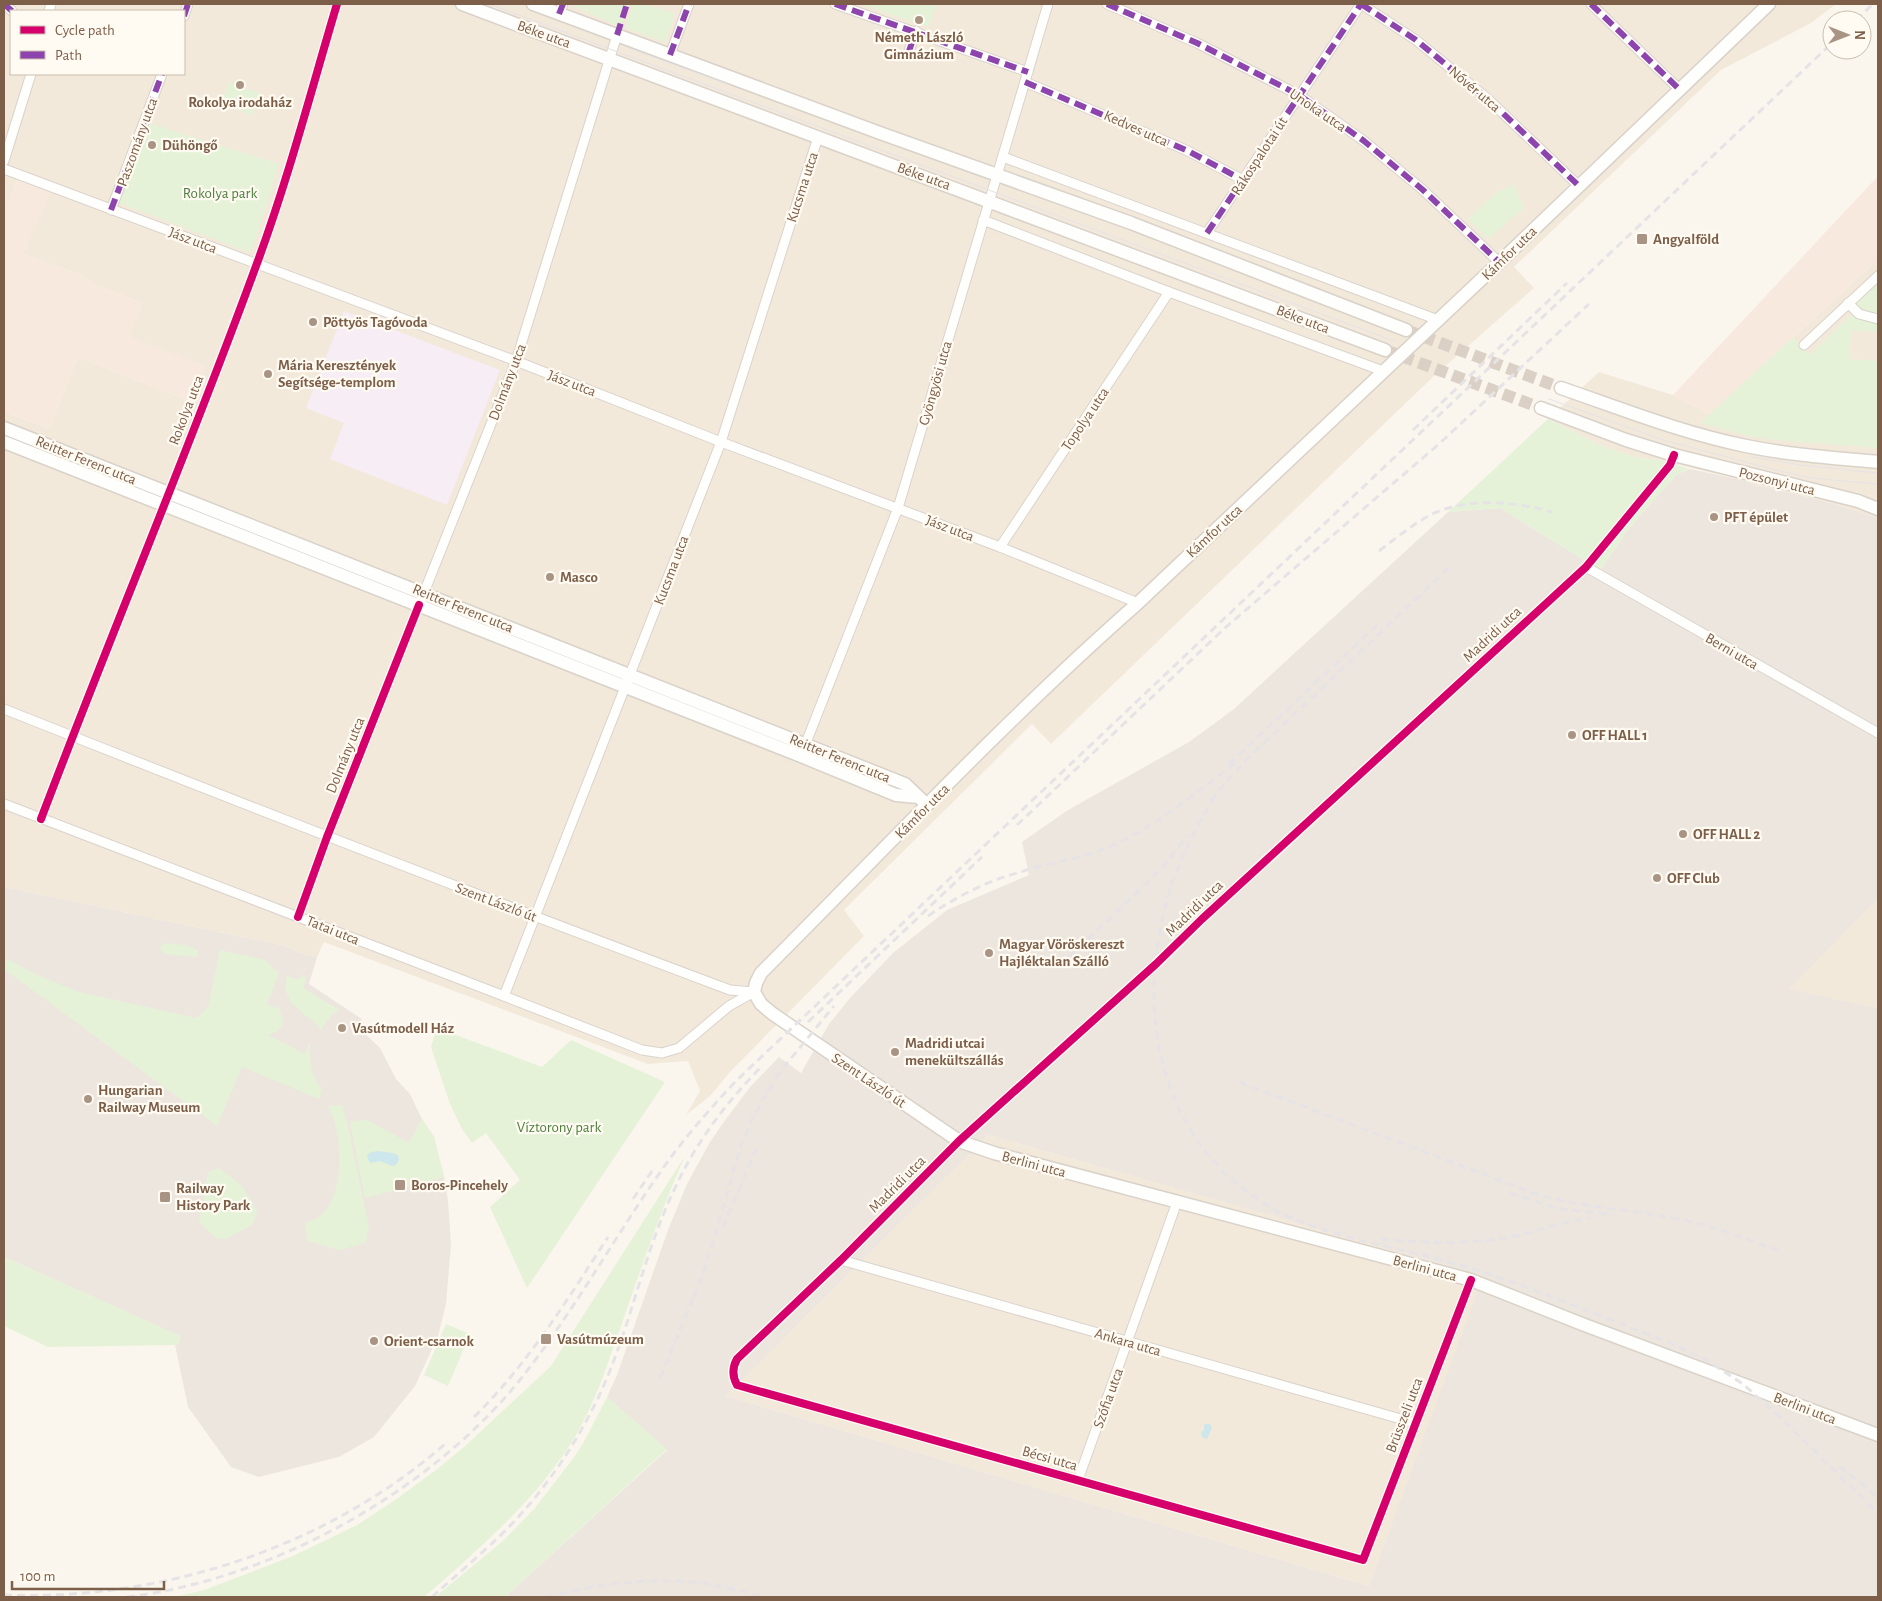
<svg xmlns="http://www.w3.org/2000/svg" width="1882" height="1601" font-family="'Alegreya Sans',sans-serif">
<rect width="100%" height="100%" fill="#faf6ee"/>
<g fill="#f3e9db" fill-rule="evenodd">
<path d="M 4,4 L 1836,4 L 1811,23 L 1721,70 L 1514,267 L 1534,288 L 1434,376 L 1051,744 L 1032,724 L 844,910 L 864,936 L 731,1071 L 710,1096 L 686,1115 L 700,1091 L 688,1061 L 648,1064 L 324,942 L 317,957 L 296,952 L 291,948 L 281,945 L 4,887 L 4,411 L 49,429 L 75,364 L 80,358 L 192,402 L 129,336 L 142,303 L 95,285 L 81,275 L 23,254 L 49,193 L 17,180 L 4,214 ZM 11,11 L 184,11 L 184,74 L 11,74 Z"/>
<path d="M 1878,259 L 1878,518 L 1824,501 L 1767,487 L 1754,486 L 1747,481 L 1658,460 L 1637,458 L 1599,445 L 1548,419 L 1599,372 L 1673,395 L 1710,414 Z"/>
<path d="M 1878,899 L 1878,1008 L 1788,989 Z"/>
<path d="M 989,1135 L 1484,1276 L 1369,1586 L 726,1396 Z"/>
</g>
<g fill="#f8e9df">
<path d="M 1878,176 L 1878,259 L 1710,414 L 1673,395 Z"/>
<path d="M 16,180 L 50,193 L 23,254 L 81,275 L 95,285 L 142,303 L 129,337 L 205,366 L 192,402 L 80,358 L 75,364 L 49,429 L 4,411 L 4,214 Z"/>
</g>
<g fill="#ede6de" fill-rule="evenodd">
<path d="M 1690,469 L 1747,481 L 1754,486 L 1766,487 L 1824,501 L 1878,518 L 1878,899 L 1789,989 L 1878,1008 L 1878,1597 L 505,1597 L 667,1450 L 607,1397 L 617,1375 L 668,1230 L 687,1184 L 710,1142 L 723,1123 L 750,1087 L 779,1057 L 801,1073 L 829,1024 L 850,998 L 893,953 L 947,910 L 1029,875 L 1022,842 L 1068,810 L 1189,742 L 1234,709 L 1448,512 L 1500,508 L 1600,570 L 1627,531 L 1642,513 L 1676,475 ZM 989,1135 L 1483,1276 L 1369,1586 L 726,1396 Z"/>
<path d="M 4,887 L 281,945 L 291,948 L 296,952 L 317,957 L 309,984 L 362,1019 L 357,1026 L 380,1048 L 396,1079 L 410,1094 L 422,1119 L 434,1137 L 444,1177 L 448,1200 L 451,1245 L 446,1304 L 438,1336 L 415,1386 L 374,1437 L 339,1457 L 259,1477 L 231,1467 L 188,1407 L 175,1345 L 179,1343 L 180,1336 L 4,1257 Z"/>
</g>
<path fill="#f7edf5" d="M 344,311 L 500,370 L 447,505 L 330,459 L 344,423 L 306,408 Z"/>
<g fill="#e5f2d8">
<path d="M 574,4 L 629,4 L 620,27 L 573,6 Z"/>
<path d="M 633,4 L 646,4 L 675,14 L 665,42 L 625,28 Z"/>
<path d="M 860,4 L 937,4 L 928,27 Z"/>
<path d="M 229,82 L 259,93 L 252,115 L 221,104 Z"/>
<path d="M 149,123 L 279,164 L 251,253 L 119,203 Z"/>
<path d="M 1514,184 L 1524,208 L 1488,239 L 1468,219 L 1497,192 Z"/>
<path d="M 1878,280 L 1878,314 L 1863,313 L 1854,303 Z"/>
<path d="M 1853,314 L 1878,323 L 1878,332 L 1851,330 L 1849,359 L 1878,361 L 1878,448 L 1776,440 L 1748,436 L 1700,423 L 1793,337 L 1809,355 Z"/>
<path d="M 1548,419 L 1599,445 L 1637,458 L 1658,460 L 1690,469 L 1676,475 L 1642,513 L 1627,531 L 1600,570 L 1500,508 L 1448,512 Z"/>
<path d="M 166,943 L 185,945 L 198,950 L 198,957 L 164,954 L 160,946 Z"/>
<path d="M 220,950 L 265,960 L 279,973 L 267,1004 L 275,1008 L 279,1007 L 284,1023 L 278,1031 L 268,1035 L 305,1054 L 310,1041 C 310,1059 309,1075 322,1089 L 319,1099 L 242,1067 L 217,1126 L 4,969 L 7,959 L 37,975 L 79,992 L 196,1018 L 208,1007 Z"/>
<path d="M 302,975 L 306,978 L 303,988 L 339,1010 L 331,1015 L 321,1030 C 307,1011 279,1005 287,976 L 298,980 Z"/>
<path d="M 437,1028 L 542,1067 L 571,1040 L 665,1082 L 527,1288 L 490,1207 L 520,1180 L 486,1133 L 472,1143 L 462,1129 L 450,1104 L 431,1047 Z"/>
<path d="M 342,1105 L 348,1126 L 369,1228 L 365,1243 L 339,1250 L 308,1241 L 305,1223 C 348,1214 345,1137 328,1106 Z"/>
<path d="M 422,1119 L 434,1137 L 444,1177 L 365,1198 L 350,1122 L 367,1120 L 409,1143 Z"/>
<path d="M 685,1156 C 660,1212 641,1269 621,1326 C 608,1363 596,1401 576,1435 C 538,1499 480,1548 424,1597 L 174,1597 L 204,1590 L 293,1556 L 357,1525 L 395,1500 L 436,1470 L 465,1446 L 551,1366 Z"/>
<path d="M 219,1168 L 242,1186 L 257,1211 L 253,1224 L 226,1239 L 216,1238 L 199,1222 L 208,1172 Z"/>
<path d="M 4,1257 L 181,1336 L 179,1343 L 175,1345 L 48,1347 L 4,1326 Z"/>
<path d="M 446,1324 L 470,1334 L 448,1386 L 424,1375 Z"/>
<path d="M 607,1397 L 667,1449 L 505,1597 L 435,1597 L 504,1540 L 535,1508 L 575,1456 L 586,1438 Z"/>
</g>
<g fill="#cee7ec">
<path d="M 377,1151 L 392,1153 L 398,1155 L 399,1160 L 396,1165 L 392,1166 L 380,1161 L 370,1163 L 367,1157 L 369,1153 Z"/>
<path d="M 1205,1424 L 1210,1424 L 1212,1428 L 1207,1439 L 1202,1437 L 1201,1432 L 1204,1430 L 1204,1425 Z"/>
</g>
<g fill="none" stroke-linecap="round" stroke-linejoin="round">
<g stroke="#dbd0c5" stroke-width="12" stroke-dasharray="12 6" stroke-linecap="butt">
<path d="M 1406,330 L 1561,388"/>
<path d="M 1385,350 L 1541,408"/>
</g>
<g stroke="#dad3cc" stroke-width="11">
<g id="street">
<path d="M 4,4 L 12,11"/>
<path d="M 835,4 L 1028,72"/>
<path d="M 1107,4 L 1197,43 L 1299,95 L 1364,141 L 1423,190 L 1499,262"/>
<path d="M 1361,4 L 1416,40 L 1488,99 L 1579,186"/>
<path d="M 1591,4 L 1679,89"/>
<path d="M 49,11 L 51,4"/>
<path d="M 559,14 L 563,4"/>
<path d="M 184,16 L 188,4"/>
<path d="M 909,51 L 916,31"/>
<path d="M 670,55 L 689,4"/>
<path d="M 1025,82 L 1186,150 L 1243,180"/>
<path d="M 1003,157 L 1438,320"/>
<path d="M 4,161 L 31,74"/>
<path d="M 4,169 L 516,361 L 721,442 L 1000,547 L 1138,603"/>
<path d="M 111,210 L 162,74"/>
<path d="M 983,220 L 1169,292 L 1383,371"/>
<path d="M 1207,233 L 1361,4"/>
<path d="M 1848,303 L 1859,314 L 1878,319"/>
<path d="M 1804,345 L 1878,276"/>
<path d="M 1000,547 L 1169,292"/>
<path d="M 1586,567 L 1878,733"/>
<path d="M 4,709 C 245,805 487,899 730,990 L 753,992"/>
<path d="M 804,748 L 898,508 L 1048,4"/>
<path d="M 4,804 L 504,996 L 642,1050 L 662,1053 L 679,1048 L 729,1006 L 754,992"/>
<path d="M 41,819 C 111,634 188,452 256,266 C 288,180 311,91 337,4"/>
<path d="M 298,917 L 327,837 L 516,361 L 617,35"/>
<path d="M 504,996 L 721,442 L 818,137"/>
<path d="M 841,1260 L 1415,1423"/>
<path d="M 1471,1280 L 1363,1560 L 737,1385 C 732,1376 732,1368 737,1359 L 841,1260 L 959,1141 L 1156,964 L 1202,919 L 1586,567 L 1670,465 L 1674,455"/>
<path d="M 1078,1480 L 1177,1202"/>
</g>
</g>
<g stroke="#d9d2c9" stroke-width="15">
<g id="secondary">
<path d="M 462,4 L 1385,350"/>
<path d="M 533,4 L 880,133 L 1131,223 L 1406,330"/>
<path d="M 1769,4 L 1505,257 L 1138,603 C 1006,719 885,849 761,973 L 756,983 L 754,992 L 761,1004 L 773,1014 L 959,1141 L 994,1153 L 1471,1280 L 1582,1324 L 1878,1435"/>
<path d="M 1561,388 C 1622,409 1682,433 1746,446 C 1790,455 1834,458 1878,462"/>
<path d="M 1541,408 L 1626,440 L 1674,455 L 1858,501 L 1878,509"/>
<path d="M 4,428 L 905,784 L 927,805"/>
<path d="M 4,442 L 801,756 L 896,795 L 918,797"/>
</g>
</g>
<use href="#street" stroke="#fefefc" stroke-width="9"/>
<use href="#secondary" stroke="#fefefc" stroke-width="12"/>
<g stroke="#e6e3e6" stroke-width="1">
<path d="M 489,4 L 1394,341"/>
<path d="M 628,48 L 727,84"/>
<path d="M 1549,399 L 1663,440 L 1772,469 L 1811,478 L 1878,484"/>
<path d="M 1752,457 L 1801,465 L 1878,473"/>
</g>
<g stroke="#e6e3e6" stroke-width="3" stroke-dasharray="8 5" stroke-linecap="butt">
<path d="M 1856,20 L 1873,4"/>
<path d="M 1413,430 L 1567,283"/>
<path d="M 1379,551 C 1396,538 1412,525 1430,515 C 1467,497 1513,501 1552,512"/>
<path d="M 1229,764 L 1377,625"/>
<path d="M 1215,796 C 1196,828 1178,862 1168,897 C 1135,1011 1158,1138 1265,1204 C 1318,1237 1399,1247 1460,1265 C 1530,1286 1599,1316 1668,1342 L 1708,1361 L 1743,1384 L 1782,1419 L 1878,1513"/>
<path d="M 1211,801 L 1226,782 L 1247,759 L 1452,565"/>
<path d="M 1017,825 L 1226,627 L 1439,444 L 1589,304"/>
<path d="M 928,916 C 956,897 985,882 1017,873 C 1045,864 1074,860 1101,850 C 1153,830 1194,794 1238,761"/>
<path d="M 1059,967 L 1163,867 L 1187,836"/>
<path d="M 808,1022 L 982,857"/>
<path d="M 1239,1082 L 1539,1195 C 1586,1208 1635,1210 1683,1220 C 1717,1227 1749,1240 1782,1252"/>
<path d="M 1510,1193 L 1560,1209 L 1607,1214"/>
<path d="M 633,1199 L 654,1168"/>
<path d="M 723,1227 L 759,1142"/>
<path d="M 1382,1239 C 1425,1243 1466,1245 1509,1237 C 1537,1232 1563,1221 1591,1218"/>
<path d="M 694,1297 L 707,1263 L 740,1148 L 753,1117 L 779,1073 L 834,1006"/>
<path d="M 660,1378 L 696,1292"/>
<path d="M 474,1417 C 528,1364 567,1300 608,1237"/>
<path d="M 1839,1466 L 1878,1497"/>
<path d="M 4,1595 C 161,1601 326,1548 445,1444"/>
<path d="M 127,1597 C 276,1579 440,1487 530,1367 C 583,1297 625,1219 677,1149 C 696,1125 716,1102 737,1080 L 1832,43"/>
<path d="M 432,1597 C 464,1568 499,1540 528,1506 C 556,1473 580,1436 599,1396 C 631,1328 643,1253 676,1186 C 697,1141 726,1103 761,1067"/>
<path d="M 547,1597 C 592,1585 643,1578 690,1582 C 716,1584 741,1591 765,1597"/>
</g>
<g stroke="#8e44ad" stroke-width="6" stroke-dasharray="12 6" stroke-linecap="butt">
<path d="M 4,4 L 12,11"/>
<path d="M 835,4 L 1028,72"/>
<path d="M 1107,4 L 1197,43 L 1299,95 L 1364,141 L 1423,190 L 1499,262"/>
<path d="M 1361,4 L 1416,40 L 1488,99 L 1579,186"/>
<path d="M 1591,4 L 1679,89"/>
<path d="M 559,14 L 563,4"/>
<path d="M 184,16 L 188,4"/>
<path d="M 617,35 L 627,4"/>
<path d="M 909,51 L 916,31"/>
<path d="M 670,55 L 689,4"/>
<path d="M 1025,82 L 1186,150 L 1243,180"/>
<path d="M 111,210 L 162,74"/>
<path d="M 1207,233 L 1361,4"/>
</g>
<g stroke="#fffbf2" stroke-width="11">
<g id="cycleway">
<path d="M 41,819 C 111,634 188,452 256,266 C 288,180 311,91 337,4"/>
<path d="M 298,917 L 327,837 L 419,605"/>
<path d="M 1471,1280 L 1363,1560 L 737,1385 C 732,1376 732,1368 737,1359 L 841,1260 L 959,1141 L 1156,964 L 1202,919 L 1586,567 L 1670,465 L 1674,455"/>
</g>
</g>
<use href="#cycleway" stroke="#d6006c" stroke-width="8"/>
</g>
<g fill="#a99483" stroke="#fffbf2" stroke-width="2">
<circle cx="919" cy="20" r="5"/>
<circle cx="240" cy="85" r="5"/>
<circle cx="152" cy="145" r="5"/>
<rect x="1636" y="233" width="12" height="12" rx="2.5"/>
<circle cx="313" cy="322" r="5"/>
<circle cx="268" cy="374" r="5"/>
<circle cx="1714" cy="517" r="5"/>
<circle cx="550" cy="577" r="5"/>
<circle cx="1572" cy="735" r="5"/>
<circle cx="1683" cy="834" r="5"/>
<circle cx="1657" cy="878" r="5"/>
<circle cx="989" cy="953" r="5"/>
<circle cx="342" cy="1028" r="5"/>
<circle cx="895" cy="1052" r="5"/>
<circle cx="88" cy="1099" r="5"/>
<rect x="394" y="1179" width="12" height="12" rx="2.5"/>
<rect x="159" y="1191" width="12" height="12" rx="2.5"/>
<rect x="540" y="1333" width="12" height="12" rx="2.5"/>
<circle cx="374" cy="1341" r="5"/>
</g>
<g text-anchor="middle" stroke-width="4.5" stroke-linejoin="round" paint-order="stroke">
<g font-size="15" fill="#7d5f49" stroke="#fffbf2">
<text transform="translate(544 34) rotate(20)" y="5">Béke utca</text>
<text transform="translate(1475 89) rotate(40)" y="5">Nővér utca</text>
<text transform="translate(1318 110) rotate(34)" y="5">Unoka utca</text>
<text transform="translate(1136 128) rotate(24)" y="5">Kedves utca</text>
<text transform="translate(137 142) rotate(-70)" y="5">Paszomány utca</text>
<text transform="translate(1259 156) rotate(-57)" y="5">Rákospalotai út</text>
<text transform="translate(924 176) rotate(20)" y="5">Béke utca</text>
<text transform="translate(802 187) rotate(-72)" y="5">Kucsma utca</text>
<text transform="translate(193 240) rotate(21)" y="5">Jász utca</text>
<text transform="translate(1509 253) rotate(-44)" y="5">Kámfor utca</text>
<text transform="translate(1303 319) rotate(21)" y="5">Béke utca</text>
<text transform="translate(507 382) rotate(-69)" y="5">Dolmány utca</text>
<text transform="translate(572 383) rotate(21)" y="5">Jász utca</text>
<text transform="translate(935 383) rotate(-74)" y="5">Gyöngyösi utca</text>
<text transform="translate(186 410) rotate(-69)" y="5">Rokolya utca</text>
<text transform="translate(1085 419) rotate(-56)" y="5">Topolya utca</text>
<text transform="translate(86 460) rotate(22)" y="5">Reitter Ferenc utca</text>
<text transform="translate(1777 481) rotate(14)" y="5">Pozsonyi utca</text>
<text transform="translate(950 528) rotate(21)" y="5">Jász utca</text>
<text transform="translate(1214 531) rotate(-43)" y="5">Kámfor utca</text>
<text transform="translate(671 570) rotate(-69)" y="5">Kucsma utca</text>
<text transform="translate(463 608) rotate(22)" y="5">Reitter Ferenc utca</text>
<text transform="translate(1492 634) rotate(-43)" y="5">Madridi utca</text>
<text transform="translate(1732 651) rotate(30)" y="5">Berni utca</text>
<text transform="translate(345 755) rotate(-68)" y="5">Dolmány utca</text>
<text transform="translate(840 758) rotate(22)" y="5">Reitter Ferenc utca</text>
<text transform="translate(922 811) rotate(-45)" y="5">Kámfor utca</text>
<text transform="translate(496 902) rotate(21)" y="5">Szent László út</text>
<text transform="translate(1194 908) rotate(-44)" y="5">Madridi utca</text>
<text transform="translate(333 930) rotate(22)" y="5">Tatai utca</text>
<text transform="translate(869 1080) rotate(34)" y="5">Szent László út</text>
<text transform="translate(1034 1164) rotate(15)" y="5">Berlini utca</text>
<text transform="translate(897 1184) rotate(-45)" y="5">Madridi utca</text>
<text transform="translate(1425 1268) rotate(15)" y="5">Berlini utca</text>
<text transform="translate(1128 1342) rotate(16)" y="5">Ankara utca</text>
<text transform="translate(1108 1398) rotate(-70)" y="5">Szófia utca</text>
<text transform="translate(1805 1408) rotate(21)" y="5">Berlini utca</text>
<text transform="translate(1404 1415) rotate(-69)" y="5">Brüsszeli utca</text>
<text transform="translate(1050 1458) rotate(16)" y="5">Bécsi utca</text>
</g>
<g font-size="15" font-weight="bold" fill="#7d5f49" stroke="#fffbf2" text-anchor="start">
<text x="919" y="42" text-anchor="middle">Németh László<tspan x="919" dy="17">Gimnázium</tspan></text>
<text x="240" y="107" text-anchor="middle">Rokolya irodaház</text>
<text x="162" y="150">Dühöngő</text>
<text x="1653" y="244">Angyalföld</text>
<text x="323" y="327">Pöttyös Tagóvoda</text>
<text x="278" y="370">Mária Keresztények<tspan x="278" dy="17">Segítsége-templom</tspan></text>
<text x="1724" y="522">PFT épület</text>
<text x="560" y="582">Masco</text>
<text x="1582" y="740">OFF HALL 1</text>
<text x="1693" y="839">OFF HALL 2</text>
<text x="1667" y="883">OFF Club</text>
<text x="999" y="949">Magyar Vöröskereszt<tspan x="999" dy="17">Hajléktalan Szálló</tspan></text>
<text x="352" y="1033">Vasútmodell Ház</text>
<text x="905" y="1048">Madridi utcai<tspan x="905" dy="17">menekültszállás</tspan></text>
<text x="98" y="1095">Hungarian<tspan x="98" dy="17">Railway Museum</tspan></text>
<text x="411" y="1190">Boros-Pincehely</text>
<text x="176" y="1193">Railway<tspan x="176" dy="17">History Park</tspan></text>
<text x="557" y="1344">Vasútmúzeum</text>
<text x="384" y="1346">Orient-csarnok</text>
</g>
<g font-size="15" fill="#4c7e3d" stroke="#fffbf2">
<text x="220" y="198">Rokolya park</text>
<text x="559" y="1132">Víztorony park</text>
</g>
</g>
<rect width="1882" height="1601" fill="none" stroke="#7d5f49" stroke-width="10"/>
<rect x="10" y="10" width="175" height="65" fill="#fffbf2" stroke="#cbbdae"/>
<rect x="20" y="26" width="25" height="8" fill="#d6006c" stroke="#cbbdae"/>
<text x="55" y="35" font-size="15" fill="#7d5f49">Cycle path</text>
<rect x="20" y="51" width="25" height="8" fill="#8e44ad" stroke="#cbbdae"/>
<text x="55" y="60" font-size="15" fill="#7d5f49">Path</text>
<g transform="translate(1847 35) rotate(90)"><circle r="24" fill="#fffbf2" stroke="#cbbdae"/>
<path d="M0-4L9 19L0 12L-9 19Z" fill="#a99483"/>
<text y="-8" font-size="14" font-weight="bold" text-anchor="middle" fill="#7d5f49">N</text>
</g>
<path d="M12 1581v8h152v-8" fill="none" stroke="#7d5f49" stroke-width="2.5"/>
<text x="20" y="1581" font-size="15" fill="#7d5f49" stroke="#fffbf2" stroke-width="4" paint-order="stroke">100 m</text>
</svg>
